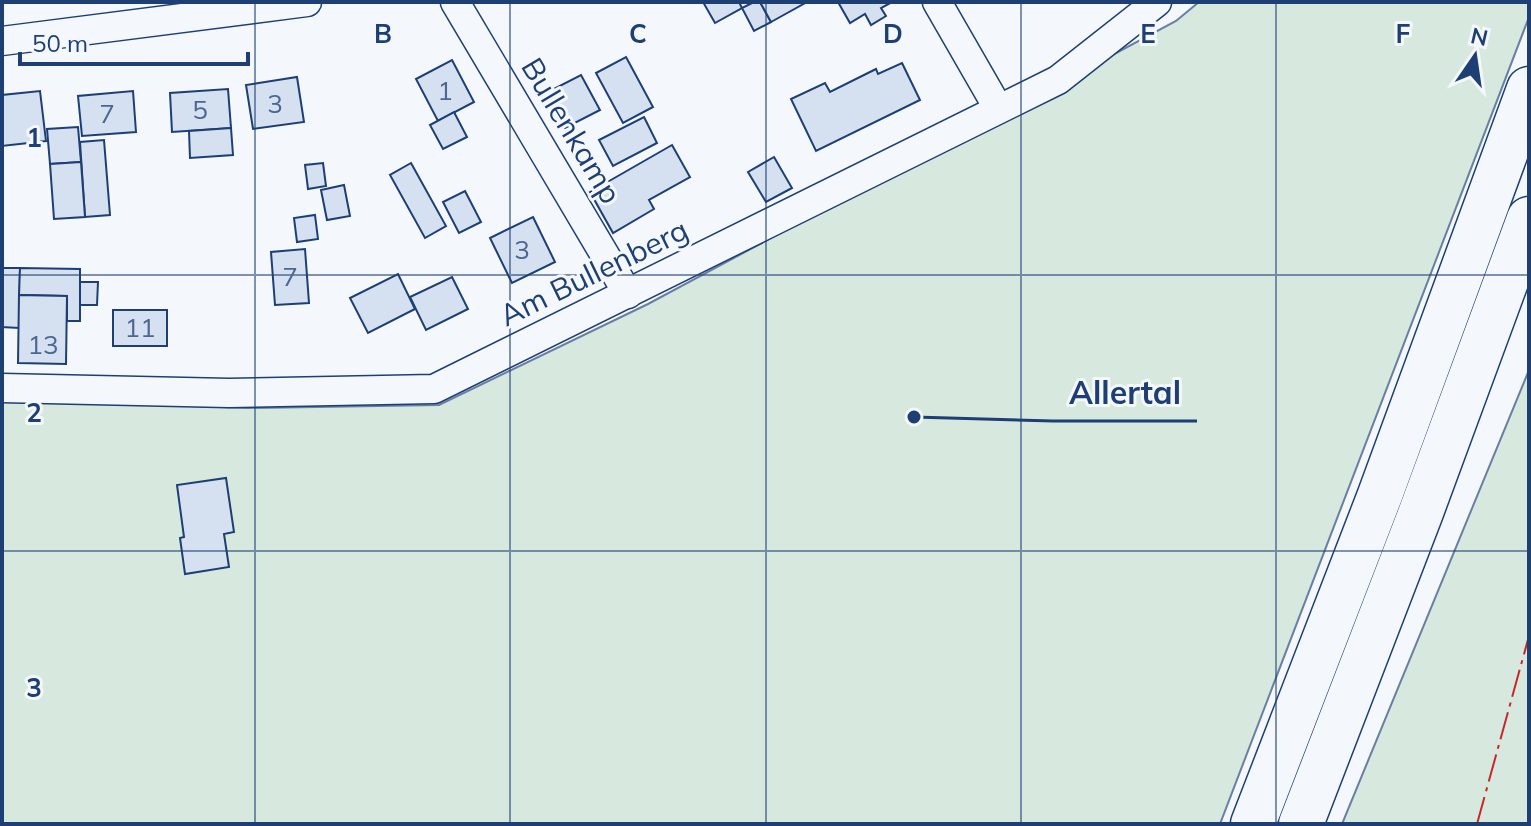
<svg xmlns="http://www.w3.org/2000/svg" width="1531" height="826" font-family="Mulish,sans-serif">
<rect width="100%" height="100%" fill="#f4f7fb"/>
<g fill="#d7e8df" stroke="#687fa3" stroke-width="2">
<path d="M 1199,2 L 1529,2 L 1529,17 L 1220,824 L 2,824 L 2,399 L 248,408 L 439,405 L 648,304 L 1176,21 Z"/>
<path d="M 1529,370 L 1529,824 L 1342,824 Z"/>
</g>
<g fill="#d5e0f0" stroke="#1d3f73" stroke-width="2">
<path d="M 703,2 L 739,2 L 742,8 L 715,23 Z"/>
<path d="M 754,2 L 760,2 L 771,22 L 754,31 L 742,8 Z"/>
<path d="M 760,2 L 807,2 L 771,22 Z"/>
<path d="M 838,2 L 892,2 L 881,8 L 886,16 L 871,25 L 865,14 L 850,23 Z"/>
<path d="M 626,57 L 653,107 L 623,123 L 596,73 Z"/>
<path d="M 452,60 L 474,102 L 438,121 L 416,79 Z"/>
<path d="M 902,63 L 920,100 L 816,151 L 791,99 L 825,83 L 830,92 L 876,69 L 878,74 Z"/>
<path d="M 581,75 L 600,110 L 565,128 L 546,93 Z"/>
<path d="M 297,77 L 304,122 L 253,129 L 246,85 Z"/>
<path d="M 228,89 L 231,128 L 172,132 L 170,93 Z"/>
<path d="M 40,91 L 46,141 L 2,146 L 2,95 Z"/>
<path d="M 133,91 L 136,132 L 82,136 L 78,96 Z"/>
<path d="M 454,112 L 467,137 L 443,149 L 430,125 Z"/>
<path d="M 644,117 L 657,143 L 613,166 L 599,140 Z"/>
<path d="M 78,127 L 81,162 L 50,164 L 47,129 Z"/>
<path d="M 231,128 L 233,155 L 190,158 L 189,131 Z"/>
<path d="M 104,140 L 110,215 L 85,217 L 80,142 Z"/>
<path d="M 672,145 L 690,177 L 649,200 L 654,209 L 613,233 L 590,192 Z"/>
<path d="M 774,157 L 792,188 L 766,202 L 748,172 Z"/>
<path d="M 81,162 L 85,217 L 54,219 L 50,164 Z"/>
<path d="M 323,163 L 326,186 L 308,189 L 305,165 Z"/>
<path d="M 411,163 L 446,226 L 425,238 L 390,175 Z"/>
<path d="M 344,185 L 350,216 L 327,220 L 321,190 Z"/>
<path d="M 465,191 L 481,222 L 459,233 L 443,202 Z"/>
<path d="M 315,215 L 318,239 L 297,242 L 294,218 Z"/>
<path d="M 533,217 L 555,262 L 512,283 L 490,238 Z"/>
<path d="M 305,249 L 309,303 L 275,305 L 271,252 Z"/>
<path d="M 2,268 L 20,268 L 19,328 L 2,327 Z"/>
<path d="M 20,268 L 80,269 L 80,321 L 67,321 L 67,296 L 19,295 Z"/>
<path d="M 398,274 L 415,309 L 368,333 L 350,298 Z"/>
<path d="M 452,277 L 468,309 L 426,330 L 410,297 Z"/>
<path d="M 80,282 L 98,282 L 97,305 L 80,305 Z"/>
<path d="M 19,295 L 67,296 L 66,364 L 18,363 Z"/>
<rect x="113" y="310" width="54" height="36"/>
<path d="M 226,478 L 234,532 L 224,534 L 229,567 L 185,574 L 180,538 L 184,537 L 177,485 Z"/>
</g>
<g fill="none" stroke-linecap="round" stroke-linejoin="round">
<g stroke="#1d3f73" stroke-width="31">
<g id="minor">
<path d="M 455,2 L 628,294"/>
<path d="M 937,2 L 998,108"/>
<path d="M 2,41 L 307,2"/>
<path d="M 2,388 L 229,393 L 434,389 L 1058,80 L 1157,2"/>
</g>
</g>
<g stroke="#1d3f73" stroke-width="47">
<g id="trunk">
<path d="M 1253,824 L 1380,495 L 1529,89"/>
<path d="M 1301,824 L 1421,512 L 1529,219"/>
</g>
</g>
<use href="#minor" stroke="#f4f7fb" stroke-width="28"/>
<use href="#trunk" stroke="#f4f7fb" stroke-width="44"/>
<path stroke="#c62828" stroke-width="2" stroke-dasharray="28 6 4 6" stroke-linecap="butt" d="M 1477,824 L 1529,636"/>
</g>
<path fill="none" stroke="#1d3f73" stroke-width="2" stroke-opacity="0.55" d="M 255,2 L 255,824M 510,2 L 510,824M 766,2 L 766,824M 1021,2 L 1021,824M 1276,2 L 1276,824M 2,275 L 1529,275M 2,551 L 1529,551"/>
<g text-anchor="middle" stroke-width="6" stroke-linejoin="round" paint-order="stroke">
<g font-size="26" fill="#4b6792">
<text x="445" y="100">1</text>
<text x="275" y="113">3</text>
<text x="200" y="119">5</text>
<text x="107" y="123">7</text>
<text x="522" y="259">3</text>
<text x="290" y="286">7</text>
<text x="140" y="337">11</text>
<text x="43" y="354">13</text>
</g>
<g font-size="30" fill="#1d3f73" stroke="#f4f7fb">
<text transform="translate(571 131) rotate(59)" y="10">Bullenkamp</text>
<text transform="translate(594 273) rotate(-26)" y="10">Am Bullenberg</text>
</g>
</g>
<g font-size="26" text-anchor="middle" font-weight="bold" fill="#1d3f73" stroke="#f4f7fb" stroke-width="6" stroke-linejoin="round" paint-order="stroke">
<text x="383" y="43">B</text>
<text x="638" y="43">C</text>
<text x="893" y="43">D</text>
<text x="1148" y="43">E</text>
<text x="1403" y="43">F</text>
<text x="34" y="147">1</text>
<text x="34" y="422">2</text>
<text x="34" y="697">3</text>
</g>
<path fill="none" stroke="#1d3f73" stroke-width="3" d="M914 417L1053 421H1197"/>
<circle fill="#1d3f73" stroke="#f4f7fb" stroke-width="3" cx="914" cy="417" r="8"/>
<g font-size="32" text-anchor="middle" font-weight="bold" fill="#1d3f73" stroke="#f4f7fb" stroke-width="6" stroke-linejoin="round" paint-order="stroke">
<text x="1125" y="404">Allertal</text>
</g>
<rect width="1531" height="826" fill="none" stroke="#1d3f73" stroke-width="8"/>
<g transform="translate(1475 56) rotate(13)" stroke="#f4f7fb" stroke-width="6" paint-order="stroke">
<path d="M0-6L14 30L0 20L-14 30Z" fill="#1d3f73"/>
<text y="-12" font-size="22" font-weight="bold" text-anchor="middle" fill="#1d3f73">N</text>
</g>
<path d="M20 52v12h228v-12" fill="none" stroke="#1d3f73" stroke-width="4"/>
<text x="32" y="52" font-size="24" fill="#1d3f73" stroke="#f4f7fb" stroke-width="6" paint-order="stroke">50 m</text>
</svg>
